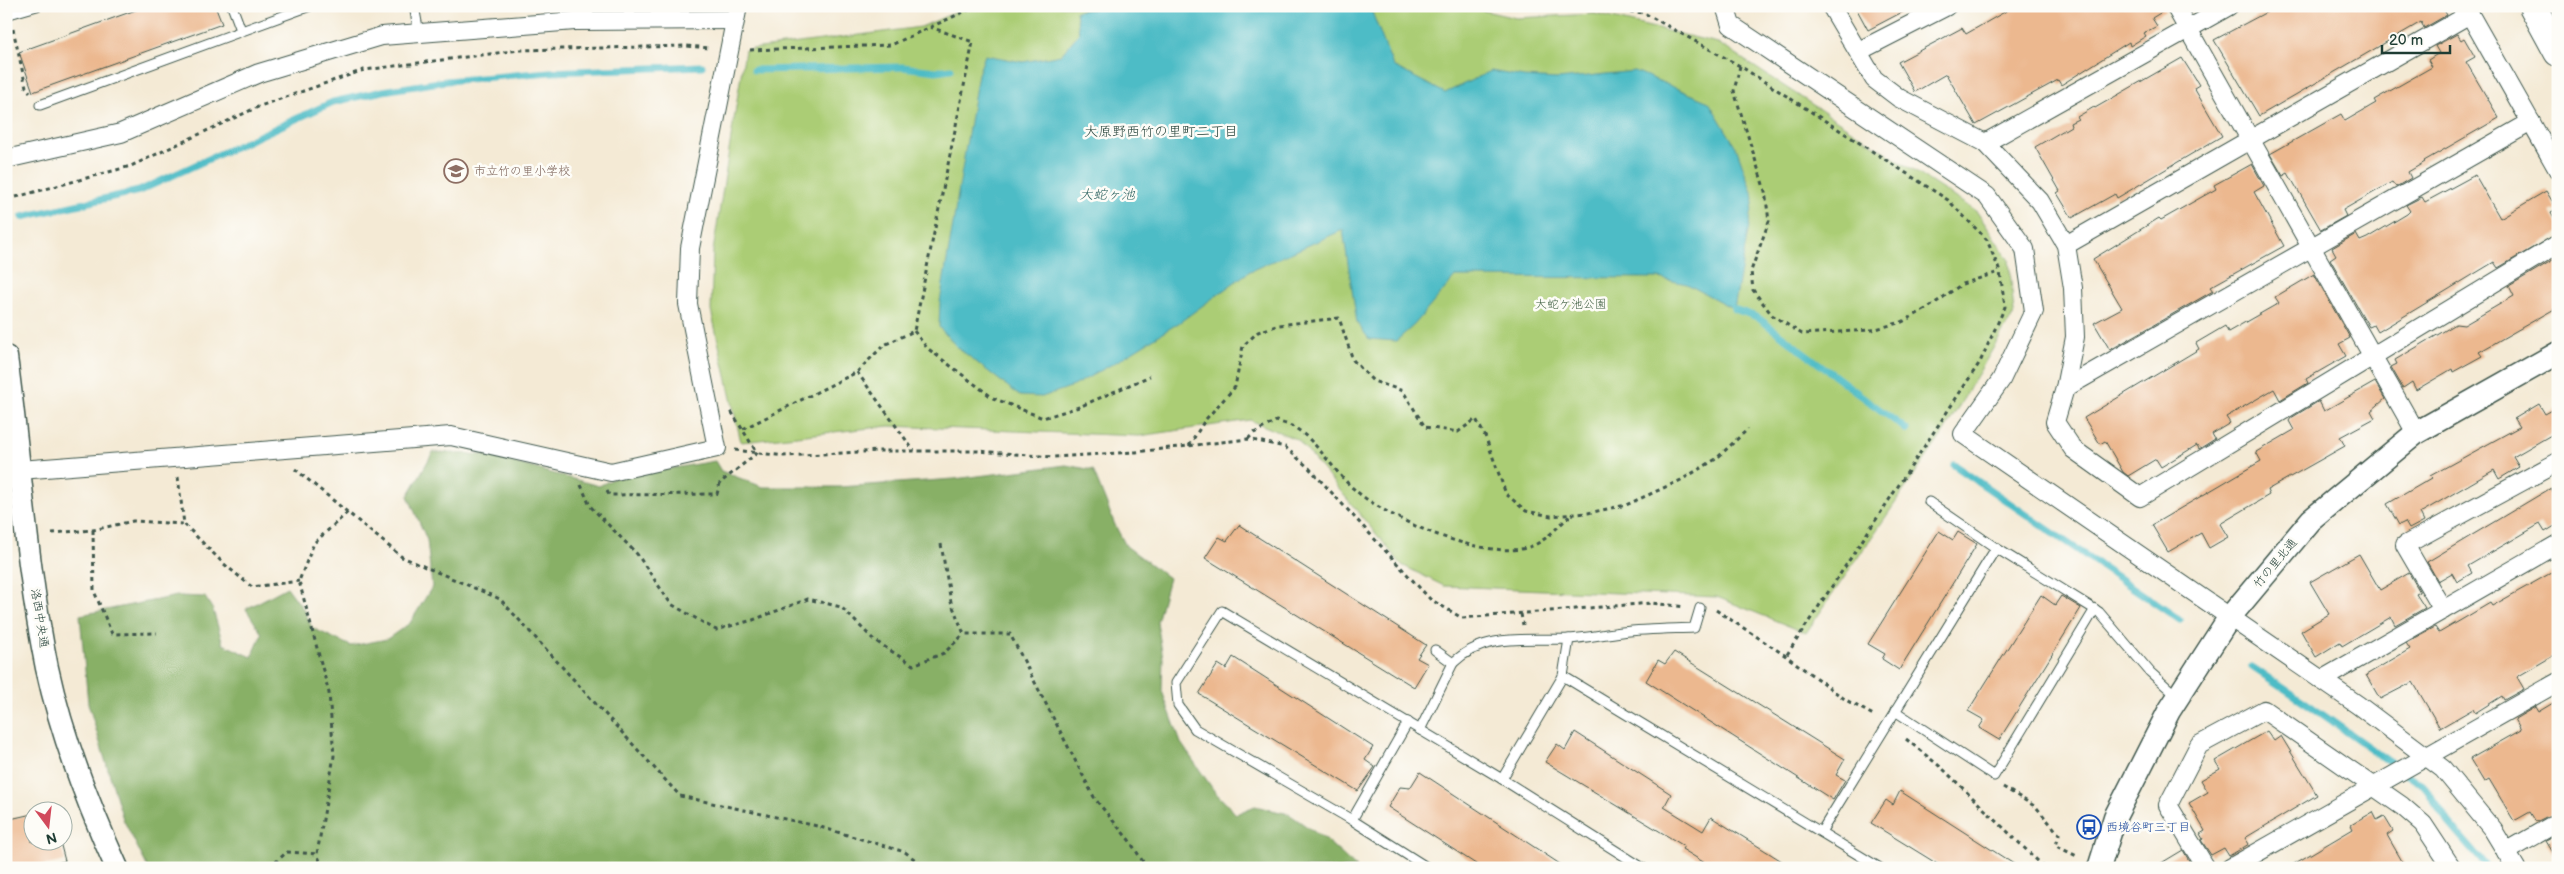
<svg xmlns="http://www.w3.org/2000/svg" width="2564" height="874" font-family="'Balsamiq Sans','Klee One',sans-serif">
<rect width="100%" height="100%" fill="#fdfcf7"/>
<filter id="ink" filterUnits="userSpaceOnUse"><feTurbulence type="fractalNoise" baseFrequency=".02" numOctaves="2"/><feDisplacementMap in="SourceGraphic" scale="10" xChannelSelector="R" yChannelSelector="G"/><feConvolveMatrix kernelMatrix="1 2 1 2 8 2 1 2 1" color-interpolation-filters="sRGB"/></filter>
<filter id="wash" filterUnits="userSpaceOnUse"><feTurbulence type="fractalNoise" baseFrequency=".0096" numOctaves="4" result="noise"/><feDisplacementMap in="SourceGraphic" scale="20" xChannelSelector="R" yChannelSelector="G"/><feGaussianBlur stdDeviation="1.12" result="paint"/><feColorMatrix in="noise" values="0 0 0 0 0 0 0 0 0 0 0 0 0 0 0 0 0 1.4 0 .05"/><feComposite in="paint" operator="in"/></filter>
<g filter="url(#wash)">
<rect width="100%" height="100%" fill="#f4ead5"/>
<path fill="#abcd75" stroke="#658554" d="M 970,6 L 1463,6 L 1516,18 L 1595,14 L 1718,43 L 1977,212 L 2009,260 L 2014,313 L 1942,435 L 1806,633 L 1717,597 L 1444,586 L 1402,565 L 1298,440 L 1250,420 L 1139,436 L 889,426 L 741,442 L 711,310 L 713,251 L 745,50 L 921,27 Z"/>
<path fill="#88b066" stroke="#54764d" d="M 433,452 L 486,455 L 599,486 L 614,478 L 715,461 L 721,471 L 763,487 L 840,487 L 954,479 L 1066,465 L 1093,470 L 1115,525 L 1126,546 L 1169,578 L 1157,622 L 1163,658 L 1162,691 L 1181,743 L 1215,792 L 1236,814 L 1255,806 L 1289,814 L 1326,840 L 1357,868 L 148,868 L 123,819 L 88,703 L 80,615 L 177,596 L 205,597 L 213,610 L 223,644 L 252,657 L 262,634 L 246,609 L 287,587 L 304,610 L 312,628 L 351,646 L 387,639 L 410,623 L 432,587 L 427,540 L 408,496 Z"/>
<path fill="#4ebcc6" stroke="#367c7d" d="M 1115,6 L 1304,6 L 1307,10 L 1338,6 L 1372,12 L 1393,66 L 1445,93 L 1491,71 L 1524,77 L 1558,79 L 1635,71 L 1709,102 L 1736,147 L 1754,198 L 1734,309 L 1687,284 L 1658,278 L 1455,277 L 1414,325 L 1396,341 L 1369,339 L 1357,323 L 1343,230 L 1250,271 L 1180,322 L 1116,362 L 1073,386 L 1042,397 L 1020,396 L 957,347 L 939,327 L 940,302 L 978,74 L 985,55 L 1023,62 L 1061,55 L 1079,33 L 1076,11 Z"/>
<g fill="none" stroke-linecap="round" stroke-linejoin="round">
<g stroke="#4ebcc6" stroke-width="7">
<path d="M 754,70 L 902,67 L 936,71 L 951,69"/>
<path d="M 22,217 L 139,191 L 333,102 L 383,91 L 446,81 L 550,72 L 702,66"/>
<path d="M 1734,309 L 1757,317 L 1907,430"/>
<path d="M 1954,465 L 2180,620"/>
<path d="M 2252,667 L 2312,707 L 2425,787 L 2449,823 L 2488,868"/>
</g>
</g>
<g id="blocks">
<g fill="#ecb88f">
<path d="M 147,6 L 215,6 L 222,24 L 33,92 L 19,52 Z"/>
<path d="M 1855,6 L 1914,6 L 1868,30 Z"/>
<path d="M 2015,6 L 2164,6 L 2165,10 L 2152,18 L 2157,26 L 2144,33 L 2146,36 L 2130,46 L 2129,42 L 2061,85 L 2058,80 L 1976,125 L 1946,74 L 1915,92 L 1898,62 L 1962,28 L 1966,34 Z"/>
<path d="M 2278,6 L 2447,6 L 2443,9 L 2447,15 L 2424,28 L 2421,22 L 2259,116 L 2214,40 Z"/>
<path d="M 2457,34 L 2461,40 L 2464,38 L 2475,57 L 2466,62 L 2499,118 L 2424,161 L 2425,162 L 2408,172 L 2411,178 L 2396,187 L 2392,182 L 2343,210 L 2346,216 L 2321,230 L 2288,173 L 2283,176 L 2270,154 L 2341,114 L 2345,121 L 2376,103 L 2374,100 L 2432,67 L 2428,60 L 2439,53 L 2435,46 Z"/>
<path d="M 2182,58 L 2199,85 L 2194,88 L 2222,136 L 2117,198 L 2115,194 L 2072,218 L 2057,193 L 2060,191 L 2035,147 L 2071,126 L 2070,123 L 2078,119 L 2077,117 L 2094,107 L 2095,108 Z"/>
<path d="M 2252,164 L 2264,186 L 2254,192 L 2284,246 L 2210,287 L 2213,291 L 2110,350 L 2094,323 L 2122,308 L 2093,259 L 2159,218 L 2161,220 L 2216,189 L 2214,185 Z"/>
<path d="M 2475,175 L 2500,218 L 2546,191 L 2557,209 L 2551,212 L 2558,225 L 2558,233 L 2498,268 L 2494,262 L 2378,332 L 2374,325 L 2369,327 L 2330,259 L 2336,255 L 2332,248 L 2356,234 L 2360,241 L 2367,238 L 2407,214 L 2410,211 L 2406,205 L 2422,197 L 2425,202 Z"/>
<path d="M 2558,257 L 2558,307 L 2479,352 L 2482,356 L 2453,372 L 2452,369 L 2416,390 L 2412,382 L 2403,388 L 2391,367 L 2397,364 L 2395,360 L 2456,324 L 2464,325 L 2514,296 L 2509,286 Z"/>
<path d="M 2314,274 L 2350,338 L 2339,344 L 2346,356 L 2306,379 L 2308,383 L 2280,400 L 2274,389 L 2226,417 L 2230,423 L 2212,434 L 2215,439 L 2199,449 L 2197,445 L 2161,467 L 2156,459 L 2128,476 L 2123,472 L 2105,441 L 2100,444 L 2084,418 L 2199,349 L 2196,343 L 2225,326 L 2228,332 L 2279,303 L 2275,297 Z"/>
<path d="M 2375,382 L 2385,399 L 2371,411 L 2375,418 L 2340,437 L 2345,446 L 2267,490 L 2269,495 L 2220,524 L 2228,537 L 2209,548 L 2201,533 L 2168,552 L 2152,525 L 2261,461 L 2256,452 L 2294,430 L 2289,421 L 2291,418 L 2319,401 L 2324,411 Z"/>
<path d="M 2539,404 L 2545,414 L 2558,407 L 2558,431 L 2513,457 L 2519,467 L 2499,479 L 2494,470 L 2420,513 L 2424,521 L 2409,529 L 2405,522 L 2399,525 L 2387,504 L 2432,478 L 2430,476 L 2519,427 L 2514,419 Z"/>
<path d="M 2551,488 L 2558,500 L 2558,524 L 2545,532 L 2540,524 L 2468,566 L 2472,573 L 2457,582 L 2452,573 L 2438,581 L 2427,562 Z"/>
<path d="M 1239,525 L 1426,645 L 1417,658 L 1428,664 L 1414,687 L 1205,558 L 1219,537 L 1227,541 Z"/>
<path d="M 1939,531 L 1953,540 L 1958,532 L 1977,544 L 1899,670 L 1882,659 L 1885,654 L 1868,644 Z"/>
<path d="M 2359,554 L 2380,590 L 2409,573 L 2420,592 L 2416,594 L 2425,608 L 2395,625 L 2391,617 L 2342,646 L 2340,642 L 2316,657 L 2301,631 L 2329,614 L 2310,582 Z"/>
<path d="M 2558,569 L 2558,653 L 2517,677 L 2524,689 L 2504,700 L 2502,696 L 2475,713 L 2473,709 L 2440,728 L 2413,682 L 2380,699 L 2366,675 L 2410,649 L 2406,643 L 2435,627 L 2439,633 L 2490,603 L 2492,606 Z"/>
<path d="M 2041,595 L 2055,605 L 2061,596 L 2081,608 L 1999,740 L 1979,728 L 1984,720 L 1968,711 Z"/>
<path d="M 1674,652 L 1845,759 L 1836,775 L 1845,780 L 1833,800 L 1646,681 L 1658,660 L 1665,664 Z"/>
<path d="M 1233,657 L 1373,747 L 1365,760 L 1375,767 L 1358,791 L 1199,694 L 1218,664 L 1226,669 Z"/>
<path d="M 2558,700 L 2558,811 L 2536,822 L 2530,812 L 2514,821 L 2489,779 L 2484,782 L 2470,759 L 2521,730 L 2515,719 L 2535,707 L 2538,712 Z"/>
<path d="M 2267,731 L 2274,741 L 2281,736 L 2317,795 L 2245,838 L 2249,844 L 2229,856 L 2224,848 L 2211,855 L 2201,840 L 2203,839 L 2200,834 L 2205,831 L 2189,803 L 2208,792 L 2201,780 L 2220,769 L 2215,761 Z"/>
<path d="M 1575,732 L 1671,794 L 1664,807 L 1703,831 L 1711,817 L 1793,868 L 1713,868 L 1682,849 L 1684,846 L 1545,762 L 1557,744 L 1565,750 Z"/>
<path d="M 1420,772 L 1566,868 L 1482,868 L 1388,807 L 1400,787 L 1410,788 Z"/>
<path d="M 1900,791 L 2020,868 L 1944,868 L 1871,823 L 1886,800 L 1893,805 Z"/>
<path d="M 2373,812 L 2377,820 L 2384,816 L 2393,831 L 2387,835 L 2406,868 L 2287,868 L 2353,829 L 2351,825 Z"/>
<path d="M 32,814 L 32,842 L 60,842 L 65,861 L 34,868 L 6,868 L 6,820 Z"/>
<path d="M 2558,834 L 2558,861 L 2546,841 Z"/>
<path d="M 2183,850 L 2192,866 L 2153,868 Z"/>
</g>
</g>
</g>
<g filter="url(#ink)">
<use href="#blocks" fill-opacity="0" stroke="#3f574c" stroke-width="1"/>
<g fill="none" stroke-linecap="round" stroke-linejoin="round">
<g stroke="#3f574c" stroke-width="11">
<g id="service">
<path d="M 232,6 L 241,30"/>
<path d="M 414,6 L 419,33"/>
<path d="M 6,15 L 37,6"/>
<path d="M 40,105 L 310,6"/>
<path d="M 1929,502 L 1996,548 L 2099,612 L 2150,672 L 2178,697"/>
<path d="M 1453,663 C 1485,632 1528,641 1569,639 C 1586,638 1604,634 1622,632 C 1646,629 1670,629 1694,628 L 1700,608"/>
<path d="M 1563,676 L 1569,639"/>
<path d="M 1895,711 L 1994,776 L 2095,609"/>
<path d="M 1420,730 L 1453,663 L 1435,650"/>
<path d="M 1502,779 L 1563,676 L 1880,868"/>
<path d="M 1352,820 L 1408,722"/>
<path d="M 1821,832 L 1996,548"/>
<path d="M 1428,868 L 1352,820 L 1195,729 L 1178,705 L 1176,683 L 1222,611 L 1502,779 L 1643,868"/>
</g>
</g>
<g stroke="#3f574c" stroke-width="20">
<g id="minor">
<path d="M 1725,6 L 1731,25 L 1987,196 L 2025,249 L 2034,311 L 2001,380 L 1963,434 L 2358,705 L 2443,769 L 2493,830 L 2516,868"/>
<path d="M 1831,6 L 1874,79 L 1899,98 L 1985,143 L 2040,201 L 2066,245 L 2073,288 L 2075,337 L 2065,388 L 2055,422 L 2073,449 L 2140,497 L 2558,244"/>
<path d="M 2175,6 L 2416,433"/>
<path d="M 2465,6 L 2558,170"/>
<path d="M 1859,51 L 1947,6"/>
<path d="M 1985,143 L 2229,6"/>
<path d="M 6,159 L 121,133 L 259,73 L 382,36 L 575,21 L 735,20"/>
<path d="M 2066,245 L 2470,14"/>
<path d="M 2065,388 L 2531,122"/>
<path d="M 20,470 L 451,436 L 611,472 L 717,448 L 688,304 L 690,248 L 738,6"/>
<path d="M 2443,610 L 2405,545 L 2558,462"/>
<path d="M 2321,680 L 2558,544"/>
<path d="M 2506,852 L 2558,822"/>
<path d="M 2206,868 L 2168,805 L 2199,745 L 2264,710 L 2402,806 L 2423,824 L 2452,868"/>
<path d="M 2230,868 L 2558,682"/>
</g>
</g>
<g stroke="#3f574c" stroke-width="25">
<g id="tertiary">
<path d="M 6,357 C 20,460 26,566 47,668 C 62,737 88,804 117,868"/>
<path d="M 2099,868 L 2115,817 L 2169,711 L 2229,618 L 2311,520 L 2416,433 L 2558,353"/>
</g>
</g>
<g stroke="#3f574c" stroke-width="30">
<path id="primary" d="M 2533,6 L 2558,52"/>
</g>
<g stroke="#3f574c" stroke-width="3" stroke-dasharray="4 4" stroke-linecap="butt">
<path d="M 1574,6 L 1644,13 L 1740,66 L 1948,200 L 1987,240 L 2000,272 L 2005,307 L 1980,362 L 1786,656"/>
<path d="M 13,29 L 26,87 L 30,92"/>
<path d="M 750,50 L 891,45 L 977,6"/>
<path d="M 1740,66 L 1734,91 L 1765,191 L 1769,221 L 1751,271 L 1753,290 L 1772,315 L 1802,334 L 1872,330 L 1902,322 L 1928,308 L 1962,284 L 1999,272"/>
<path d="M 16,197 L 131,166 L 260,106 L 364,70 L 520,50 L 686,46 L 710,48"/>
<path d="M 914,331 L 927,348 L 993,398 L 1043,418 L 1079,407 L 1150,376"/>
<path d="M 857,372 L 914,451"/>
<path d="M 743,429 L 857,372 L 884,345 L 914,331 L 973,42 L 930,27"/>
<path d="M 1248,439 L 1254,433 L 1276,421 C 1282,423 1292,425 1297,429 C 1320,445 1334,472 1355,490 C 1389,520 1488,563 1532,546 C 1546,541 1560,524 1571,515"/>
<path d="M 1189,446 L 1205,420 L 1235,387 L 1243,346 L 1258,332 L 1279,325 L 1339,318 L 1353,360 L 1373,381 L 1403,391 L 1425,427 L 1458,432 L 1476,419 L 1486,438 L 1506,494 L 1526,511 L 1551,516 L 1588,513 L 1626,505 L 1681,480 L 1716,459 L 1748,429"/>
<path d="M 735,450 L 784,456 L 880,451 L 978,451 L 1053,457 L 1136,452 L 1248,439 L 1285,447 L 1309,468 L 1430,599 L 1462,618 L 1652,603 L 1685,607"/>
<path d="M 295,469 L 402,557 L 500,599 L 680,796 L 817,826 L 905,852 L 926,868"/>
<path d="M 178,477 L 184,524 L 224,564 L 252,587 L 299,581"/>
<path d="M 581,485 L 590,506 L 637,554 L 671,604 L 716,630 L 753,620 L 808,599 L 841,607 L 874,640 L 913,665 L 944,653 L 964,634"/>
<path d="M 607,491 L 609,495 L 717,494 L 720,483 L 757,453 L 731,411"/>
<path d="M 93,530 L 94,591 L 112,634 L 157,633"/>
<path d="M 52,533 L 93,530 L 133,521 L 184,524"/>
<path d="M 941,544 L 951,602 L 964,634 L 1010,634 L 1095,799 L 1129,840 L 1147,868"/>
<path d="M 1716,610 L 1786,656 L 1846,700 L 1875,716"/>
<path d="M 1521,614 L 1523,625"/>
<path d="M 1906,739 L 1943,769 L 2045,868"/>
<path d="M 2003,787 L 2036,807 L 2059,834 L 2056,846 L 2077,856"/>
<path d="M 269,868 L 287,852 L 317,854"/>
<path d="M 323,868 L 317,854 L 334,756 L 329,693 L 299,581 L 314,543 L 349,511"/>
</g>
<use href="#service" stroke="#fff" stroke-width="9"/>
<use href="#minor" stroke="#fff" stroke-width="18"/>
<use href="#tertiary" stroke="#fff" stroke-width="22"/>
<use href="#primary" stroke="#fff" stroke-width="28"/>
</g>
</g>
<defs>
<g id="school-ring" transform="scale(1.25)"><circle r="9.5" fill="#fdfcf7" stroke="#8d6e63" stroke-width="1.5"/><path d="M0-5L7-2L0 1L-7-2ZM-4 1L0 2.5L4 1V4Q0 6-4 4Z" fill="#8d6e63"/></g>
<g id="bus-ring" transform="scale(1.25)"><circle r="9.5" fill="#fdfcf7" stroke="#1a4fb4" stroke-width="1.5"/><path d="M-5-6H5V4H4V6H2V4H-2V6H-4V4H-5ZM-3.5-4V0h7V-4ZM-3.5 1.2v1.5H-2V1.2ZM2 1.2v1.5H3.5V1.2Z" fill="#1a4fb4"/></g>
</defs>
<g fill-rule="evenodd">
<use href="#school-ring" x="456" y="171"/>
<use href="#bus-ring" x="2089" y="827"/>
</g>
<g text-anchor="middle" stroke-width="5" stroke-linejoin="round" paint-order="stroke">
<g font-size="12" fill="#785e54" stroke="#fdfcf7" text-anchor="start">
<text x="474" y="175">市立竹の里小学校</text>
</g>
<g font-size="12" fill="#426144" stroke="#fdfcf7">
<text x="1571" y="308">大蛇ケ池公園</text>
</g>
<g font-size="12" fill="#1f3d34" stroke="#fdfcf7">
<text transform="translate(2275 563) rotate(-50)" y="4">竹の里北通</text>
<text transform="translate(40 618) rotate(81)" y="4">洛西中央通</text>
</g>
<g font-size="12" fill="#164399" stroke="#fdfcf7" text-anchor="start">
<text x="2106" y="831">西境谷町三丁目</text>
</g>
<g font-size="14" fill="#1f3d34" stroke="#fdfcf7">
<text x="1161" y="136">大原野西竹の里町二丁目</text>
</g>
<g font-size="14" font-style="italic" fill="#2d6360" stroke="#fdfcf7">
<text x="1107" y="199">大蛇ヶ池</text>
</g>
</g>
<rect width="2564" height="874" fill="none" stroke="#fdfcf7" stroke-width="25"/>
<g transform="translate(48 826) rotate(165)"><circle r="24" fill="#fdfcf7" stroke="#a4b0a9"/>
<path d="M0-4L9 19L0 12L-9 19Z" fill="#d1495b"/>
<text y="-8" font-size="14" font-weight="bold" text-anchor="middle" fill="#1f3d34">N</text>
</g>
<path d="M2382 45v8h68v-8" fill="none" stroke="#1f3d34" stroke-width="2.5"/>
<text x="2389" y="45" font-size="15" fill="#1f3d34" stroke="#fdfcf7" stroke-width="4" paint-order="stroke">20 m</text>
</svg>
